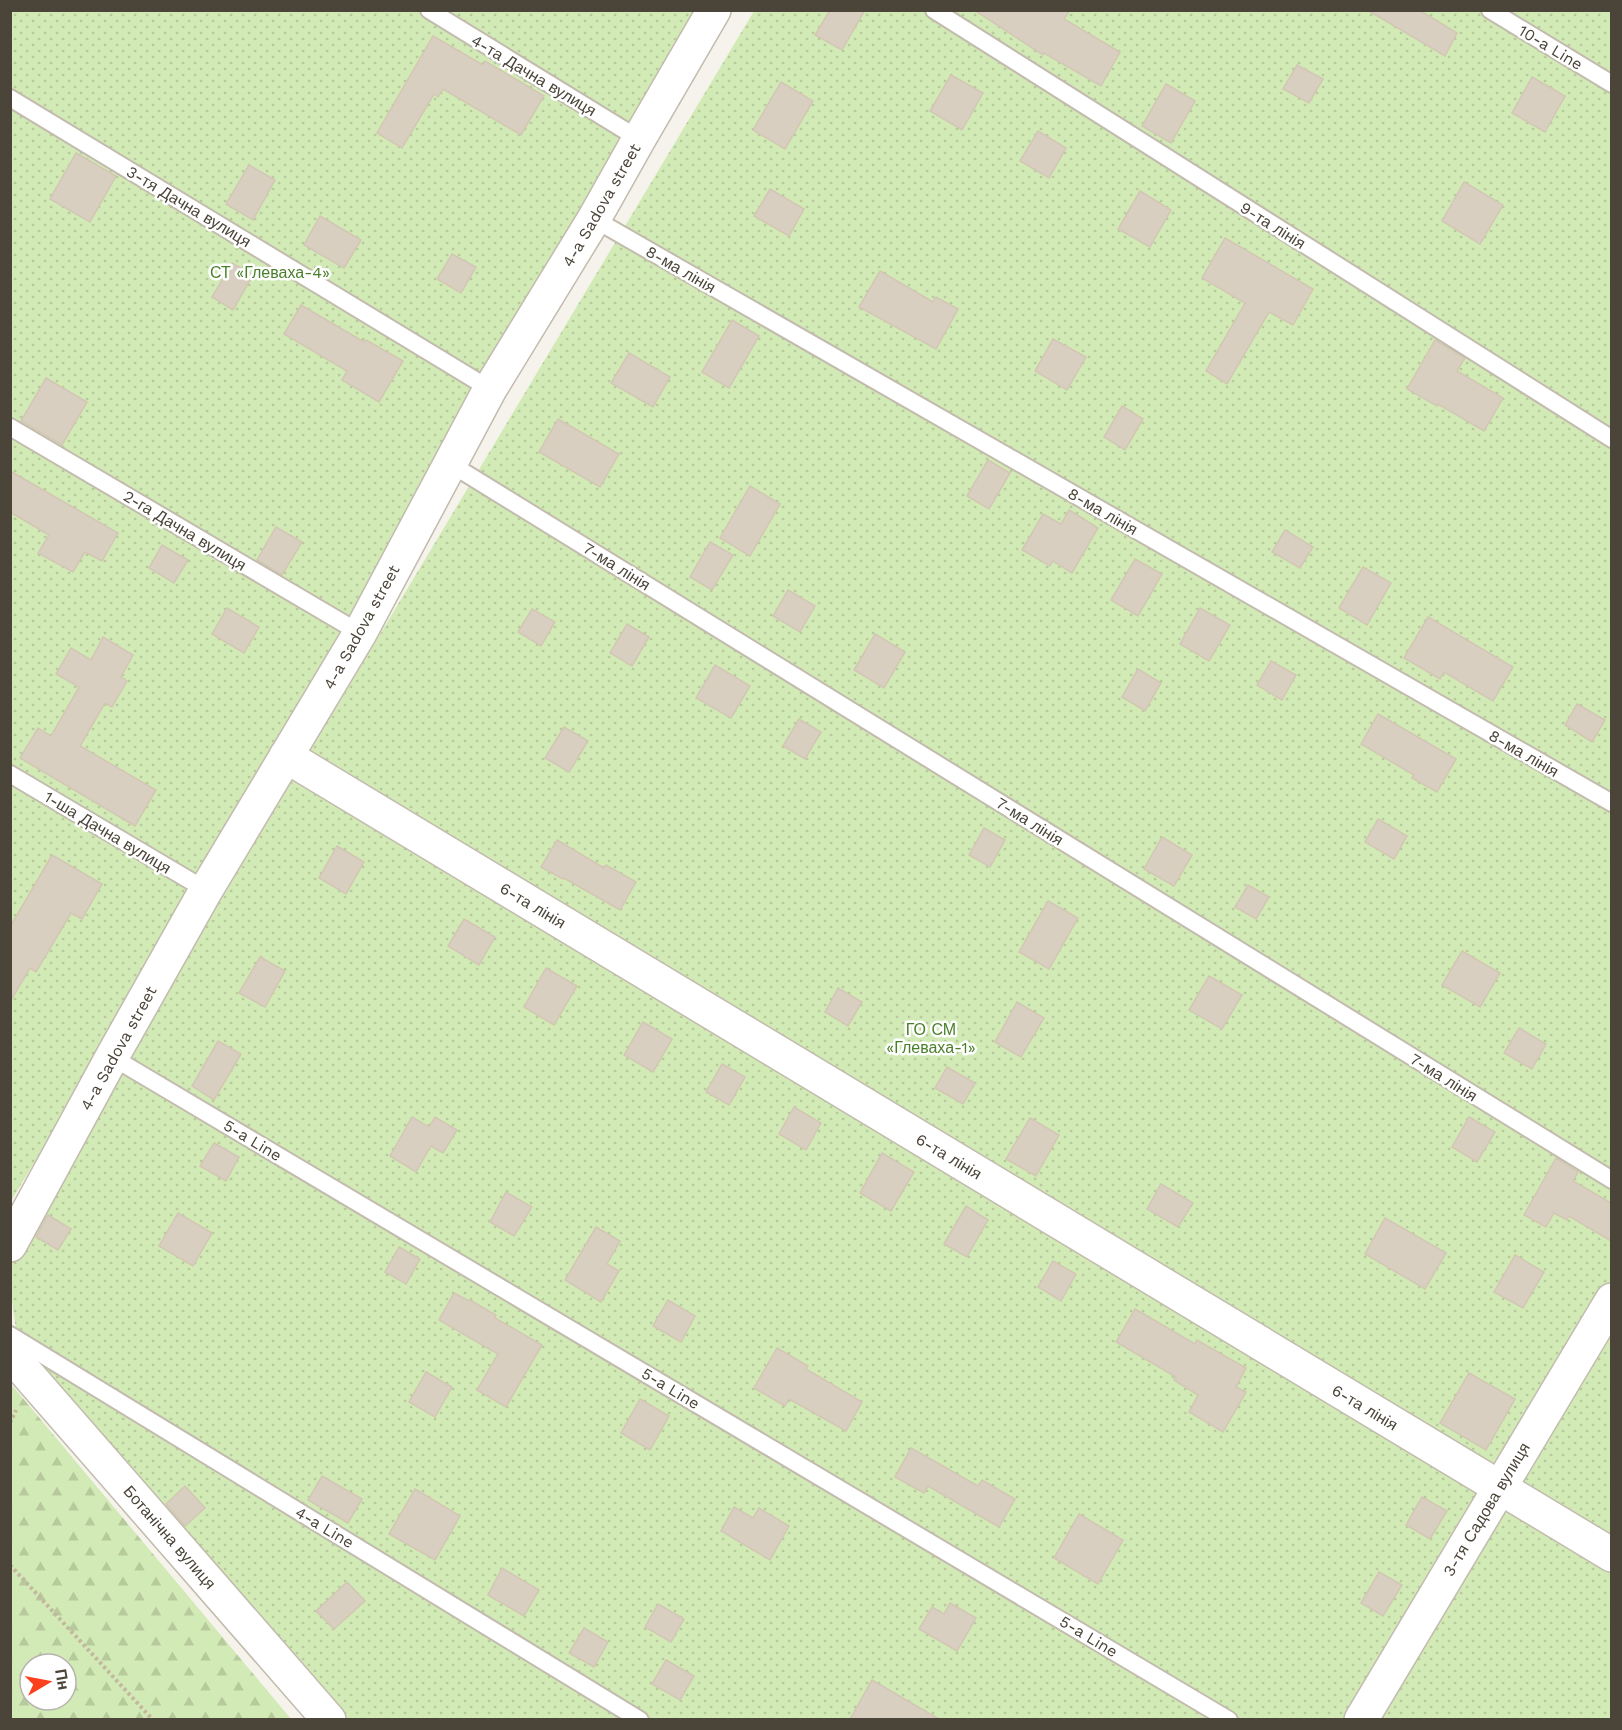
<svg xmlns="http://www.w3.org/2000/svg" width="1622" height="1730" font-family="'Work Sans',sans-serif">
<defs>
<pattern id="forest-firs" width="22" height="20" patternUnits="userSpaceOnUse" patternTransform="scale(1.5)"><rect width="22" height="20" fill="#d2eab5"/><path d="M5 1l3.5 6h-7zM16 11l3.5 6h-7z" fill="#b6ca9c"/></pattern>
<pattern id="garden-dots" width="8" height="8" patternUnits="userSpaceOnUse" patternTransform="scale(1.5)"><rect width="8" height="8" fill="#d2eab5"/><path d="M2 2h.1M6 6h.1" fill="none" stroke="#b6ca9c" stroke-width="1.8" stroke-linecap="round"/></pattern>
</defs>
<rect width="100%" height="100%" fill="#f6f3ec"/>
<path fill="url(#forest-firs)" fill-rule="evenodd" d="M 11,1384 L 291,1719 L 11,1719 ZM 30,1664 L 66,1664 L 66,1700 L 30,1700 Z"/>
<g fill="url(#garden-dots)">
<path d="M 11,11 L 733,11 L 11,1201 Z"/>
<path d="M 754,11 L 1611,11 L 1611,1719 L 330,1719 L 18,1345 L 11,1293 L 10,1251 Z"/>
</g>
<g fill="#d8cfc1" stroke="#d3c7b4" stroke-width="1.5">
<path d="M 830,10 L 865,10 L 842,50 L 815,35 Z"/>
<path d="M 974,10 L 1070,10 L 1064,19 L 1120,52 L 1101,86 L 1044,53 L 1043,55 Z"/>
<path d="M 1367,10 L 1419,10 L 1457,33 L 1445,56 Z"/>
<path d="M 433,36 L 483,65 L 485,61 L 544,96 L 521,135 L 443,89 L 438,97 L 434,94 L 402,148 L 377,133 Z"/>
<path d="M 1297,65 L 1323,79 L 1309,103 L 1283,89 Z"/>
<path d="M 951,75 L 983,93 L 962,130 L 930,111 Z"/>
<path d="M 1532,77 L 1565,96 L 1545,132 L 1512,113 Z"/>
<path d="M 781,82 L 813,101 L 785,149 L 753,130 Z"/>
<path d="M 1166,84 L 1195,101 L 1171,143 L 1142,126 Z"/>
<path d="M 1038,131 L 1066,148 L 1049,178 L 1020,161 Z"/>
<path d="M 76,153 L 116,176 L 90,222 L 50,199 Z"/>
<path d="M 249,165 L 275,180 L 253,220 L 226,204 Z"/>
<path d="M 1464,182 L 1503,205 L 1480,244 L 1442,221 Z"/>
<path d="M 770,189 L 804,209 L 789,236 L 754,216 Z"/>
<path d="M 1140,191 L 1171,210 L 1150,247 L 1118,229 Z"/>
<path d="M 320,216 L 361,240 L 344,268 L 304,245 Z"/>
<path d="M 1225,238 L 1313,289 L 1293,325 L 1269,312 L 1227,384 L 1206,371 L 1245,303 L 1202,278 Z"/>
<path d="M 452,254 L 476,267 L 461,293 L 437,279 Z"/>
<path d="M 232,263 L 253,275 L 233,310 L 212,297 Z"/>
<path d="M 880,271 L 933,302 L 936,297 L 958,309 L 936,349 L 859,307 Z"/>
<path d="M 301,305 L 364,342 L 366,340 L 403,361 L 379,402 L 342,380 L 347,371 L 284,334 Z"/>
<path d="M 732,320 L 759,336 L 729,388 L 702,372 Z"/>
<path d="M 1053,339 L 1086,357 L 1067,390 L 1035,371 Z"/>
<path d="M 1435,340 L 1465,358 L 1457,371 L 1503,398 L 1484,431 L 1438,404 L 1437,406 L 1407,389 Z"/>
<path d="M 629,353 L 670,377 L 653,407 L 611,383 Z"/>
<path d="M 46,378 L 87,402 L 62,445 L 21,421 Z"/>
<path d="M 1122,406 L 1143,419 L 1125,450 L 1104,437 Z"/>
<path d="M 558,419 L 619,454 L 600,487 L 539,452 Z"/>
<path d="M 988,460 L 1010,473 L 989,509 L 967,496 Z"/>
<path d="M 10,471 L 118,533 L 102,561 L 85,552 L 73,572 L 38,553 L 49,535 L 10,512 Z"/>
<path d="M 750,486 L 780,504 L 750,556 L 720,538 Z"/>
<path d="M 1069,510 L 1098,528 L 1072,573 L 1053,561 L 1050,566 L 1022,550 L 1043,514 L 1061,524 Z"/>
<path d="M 276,527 L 302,542 L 282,575 L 257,560 Z"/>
<path d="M 1285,530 L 1313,547 L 1300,568 L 1272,552 Z"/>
<path d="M 710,542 L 733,555 L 712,590 L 690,577 Z"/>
<path d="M 162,545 L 188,560 L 174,583 L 149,568 Z"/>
<path d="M 1135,559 L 1162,574 L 1138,616 L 1111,600 Z"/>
<path d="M 1363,567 L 1391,583 L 1367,625 L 1339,608 Z"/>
<path d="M 788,590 L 815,606 L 800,632 L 773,616 Z"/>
<path d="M 227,608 L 259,627 L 244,653 L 212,634 Z"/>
<path d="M 1200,608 L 1230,625 L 1209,661 L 1180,644 Z"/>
<path d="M 532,609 L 555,622 L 541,646 L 518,632 Z"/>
<path d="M 1428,617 L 1513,667 L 1493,701 L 1444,672 L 1440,679 L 1404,658 Z"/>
<path d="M 627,624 L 649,637 L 632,666 L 610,653 Z"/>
<path d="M 875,634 L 905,652 L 884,688 L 854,670 Z"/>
<path d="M 103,637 L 133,655 L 121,677 L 127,681 L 112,707 L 105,703 L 80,746 L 156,790 L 135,826 L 20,758 L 38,728 L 51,736 L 79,687 L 56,674 L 71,648 L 91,660 Z"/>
<path d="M 1271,661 L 1296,675 L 1282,700 L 1257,685 Z"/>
<path d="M 715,665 L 750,686 L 731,718 L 696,698 Z"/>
<path d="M 1138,669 L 1161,683 L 1145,711 L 1122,697 Z"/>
<path d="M 1577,704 L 1605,720 L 1592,742 L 1565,725 Z"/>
<path d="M 1378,714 L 1456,759 L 1437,792 L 1412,778 L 1414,775 L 1361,744 Z"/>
<path d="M 799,719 L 821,732 L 805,759 L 783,746 Z"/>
<path d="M 564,727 L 588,741 L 569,772 L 545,758 Z"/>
<path d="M 1378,819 L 1407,836 L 1394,859 L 1365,842 Z"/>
<path d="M 984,828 L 1005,840 L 990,867 L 969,855 Z"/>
<path d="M 1162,837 L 1192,855 L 1174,886 L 1144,869 Z"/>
<path d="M 557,840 L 604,868 L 606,865 L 636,882 L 620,910 L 564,878 L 563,879 L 541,867 Z"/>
<path d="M 337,846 L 364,862 L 346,894 L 319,878 Z"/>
<path d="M 52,855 L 102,884 L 82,919 L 71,913 L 36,972 L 30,968 L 10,1002 L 10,927 Z"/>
<path d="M 1248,885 L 1269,897 L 1256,919 L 1235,907 Z"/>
<path d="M 1048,901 L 1078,918 L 1049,969 L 1019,952 Z"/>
<path d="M 464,919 L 495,937 L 479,965 L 448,946 Z"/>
<path d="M 1462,951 L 1500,973 L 1480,1007 L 1442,985 Z"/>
<path d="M 260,957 L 285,971 L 265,1007 L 239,993 Z"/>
<path d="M 546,968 L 577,986 L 554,1025 L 524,1007 Z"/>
<path d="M 1209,976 L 1242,995 L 1222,1029 L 1189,1010 Z"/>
<path d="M 838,988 L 862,1002 L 848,1026 L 825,1012 Z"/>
<path d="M 1017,1002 L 1044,1018 L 1021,1057 L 995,1042 Z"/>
<path d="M 643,1022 L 672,1039 L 653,1072 L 624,1055 Z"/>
<path d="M 1519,1028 L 1546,1044 L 1532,1069 L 1504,1053 Z"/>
<path d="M 218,1041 L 241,1054 L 214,1100 L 192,1086 Z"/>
<path d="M 722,1064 L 745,1077 L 729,1105 L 706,1092 Z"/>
<path d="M 947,1067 L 975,1083 L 963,1104 L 935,1088 Z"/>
<path d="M 794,1107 L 821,1123 L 806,1150 L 779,1134 Z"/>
<path d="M 412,1117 L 429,1127 L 435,1117 L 457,1130 L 443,1153 L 431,1146 L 416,1172 L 390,1156 Z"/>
<path d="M 1469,1117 L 1495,1132 L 1477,1162 L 1452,1147 Z"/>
<path d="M 1030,1118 L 1059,1135 L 1036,1176 L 1006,1159 Z"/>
<path d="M 214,1143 L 239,1157 L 226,1181 L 200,1166 Z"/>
<path d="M 882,1153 L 914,1172 L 891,1211 L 860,1193 Z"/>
<path d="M 1556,1158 L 1578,1172 L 1573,1181 L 1611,1203 L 1611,1241 L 1569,1216 L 1567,1220 L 1554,1213 L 1546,1227 L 1524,1215 Z"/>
<path d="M 1161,1184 L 1193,1203 L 1178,1227 L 1147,1209 Z"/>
<path d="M 506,1192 L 532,1207 L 514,1236 L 490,1222 Z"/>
<path d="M 966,1206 L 988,1220 L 967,1257 L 944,1244 Z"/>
<path d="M 178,1213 L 212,1233 L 193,1266 L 159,1246 Z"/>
<path d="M 48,1215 L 71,1229 L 58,1250 L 36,1237 Z"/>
<path d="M 1385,1218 L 1446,1253 L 1425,1289 L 1365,1254 Z"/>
<path d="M 596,1227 L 620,1241 L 607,1264 L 619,1271 L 601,1302 L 565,1280 Z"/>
<path d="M 399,1247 L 420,1259 L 406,1284 L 385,1272 Z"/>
<path d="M 1515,1255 L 1544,1272 L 1523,1308 L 1494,1292 Z"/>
<path d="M 1053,1261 L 1076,1274 L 1061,1301 L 1038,1287 Z"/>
<path d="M 454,1293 L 469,1301 L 470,1300 L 496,1315 L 495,1318 L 542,1345 L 506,1407 L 477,1390 L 498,1354 L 439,1320 Z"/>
<path d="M 668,1300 L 695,1316 L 681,1342 L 653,1326 Z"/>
<path d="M 1135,1309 L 1195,1344 L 1197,1340 L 1246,1368 L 1236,1387 L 1246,1392 L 1223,1432 L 1189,1412 L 1198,1395 L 1174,1380 L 1176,1377 L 1116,1342 Z"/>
<path d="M 777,1348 L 808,1366 L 806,1369 L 862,1402 L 846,1431 L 789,1399 L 785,1406 L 754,1388 Z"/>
<path d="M 426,1372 L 452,1387 L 435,1417 L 409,1402 Z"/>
<path d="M 1469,1373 L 1515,1399 L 1486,1450 L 1440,1423 Z"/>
<path d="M 640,1399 L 669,1416 L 650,1450 L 621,1433 Z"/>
<path d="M 911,1448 L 978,1486 L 982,1480 L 1015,1499 L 999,1527 L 928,1486 L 924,1493 L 895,1477 Z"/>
<path d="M 322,1476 L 362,1499 L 348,1523 L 308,1500 Z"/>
<path d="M 185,1486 L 205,1508 L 185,1526 L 166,1504 Z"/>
<path d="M 415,1489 L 460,1516 L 435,1560 L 389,1534 Z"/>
<path d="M 1422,1497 L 1447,1511 L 1430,1539 L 1406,1525 Z"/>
<path d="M 734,1507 L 753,1518 L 759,1508 L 789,1526 L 770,1560 L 721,1531 Z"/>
<path d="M 1079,1514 L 1123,1540 L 1098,1584 L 1054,1558 Z"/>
<path d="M 502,1568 L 539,1590 L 524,1616 L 488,1595 Z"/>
<path d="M 1379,1572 L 1402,1585 L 1383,1616 L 1361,1603 Z"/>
<path d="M 347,1582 L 365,1601 L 334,1629 L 316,1611 Z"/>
<path d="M 950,1603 L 976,1618 L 957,1651 L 919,1629 L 932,1607 L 944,1614 Z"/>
<path d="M 658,1604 L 684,1619 L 671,1642 L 645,1627 Z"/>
<path d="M 584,1628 L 608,1642 L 594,1667 L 569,1653 Z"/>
<path d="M 666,1660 L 694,1676 L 680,1700 L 652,1684 Z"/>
<path d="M 872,1680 L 939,1719 L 850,1719 Z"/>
</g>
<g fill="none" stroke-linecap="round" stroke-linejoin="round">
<g stroke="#c2bbae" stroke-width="20">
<g id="lane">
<path d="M 429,10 L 639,139"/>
<path d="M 934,10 L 1612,439"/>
<path d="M 1490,10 L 1612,84"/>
<path d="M 10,98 L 490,389"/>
<path d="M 594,219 L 1612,803"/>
<path d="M 10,427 L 360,633"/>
<path d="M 449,463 L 1612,1180"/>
<path d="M 10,774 L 206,890"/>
<path d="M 112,1057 L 1229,1720"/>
<path d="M 10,1335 L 640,1720"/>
</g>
</g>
<g stroke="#c2bbae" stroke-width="36">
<g id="street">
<path d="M 286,756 L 1612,1555"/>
<path d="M 10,1245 L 112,1057 L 206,890 L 360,633 L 490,389 L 594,219 L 639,139 L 714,10"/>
<path d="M 10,1354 L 329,1720"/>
<path d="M 1361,1720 L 1612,1300"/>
</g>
</g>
<g stroke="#c4b79f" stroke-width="4" stroke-dasharray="3 3" stroke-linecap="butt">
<path d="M 10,1423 L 16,1410"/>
<path d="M 10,1565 L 153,1720"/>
</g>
<use href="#lane" stroke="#fff" stroke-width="16"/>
<use href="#street" stroke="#fff" stroke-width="33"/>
</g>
<g text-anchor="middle" stroke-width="5" stroke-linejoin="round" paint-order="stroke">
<g font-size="16" fill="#4b4439" stroke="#fff">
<text transform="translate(1551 47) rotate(31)" y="6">10-a Line</text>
<text transform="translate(534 75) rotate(31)" y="6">4-та Дачна вулиця</text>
<text transform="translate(601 205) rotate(-60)" y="6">4-a Sadova street</text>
<text transform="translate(189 206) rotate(31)" y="6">3-тя Дачна вулиця</text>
<text transform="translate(1273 225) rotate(32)" y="6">9-та лінія</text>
<text transform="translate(681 269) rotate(30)" y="6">8-ма лінія</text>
<text transform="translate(1103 511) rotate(30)" y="6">8-ма лінія</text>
<text transform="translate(185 530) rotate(31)" y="6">2-га Дачна вулиця</text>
<text transform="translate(617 566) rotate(32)" y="6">7-ма лінія</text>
<text transform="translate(361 627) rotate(-61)" y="6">4-a Sadova street</text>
<text transform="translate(1524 753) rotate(30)" y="6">8-ма лінія</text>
<text transform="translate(1030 821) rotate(32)" y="6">7-ма лінія</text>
<text transform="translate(108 832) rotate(31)" y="6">1-ша Дачна вулиця</text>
<text transform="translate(533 905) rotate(31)" y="6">6-та лінія</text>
<text transform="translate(118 1048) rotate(-61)" y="6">4-a Sadova street</text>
<text transform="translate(1444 1077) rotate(32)" y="6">7-ма лінія</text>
<text transform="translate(253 1140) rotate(31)" y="6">5-a Line</text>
<text transform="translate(949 1156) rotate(31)" y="6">6-та лінія</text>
<text transform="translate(671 1388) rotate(31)" y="6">5-a Line</text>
<text transform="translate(1365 1407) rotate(31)" y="6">6-та лінія</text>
<text transform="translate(1486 1509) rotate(-59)" y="6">3-тя Садова вулиця</text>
<text transform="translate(325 1527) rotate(31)" y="6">4-a Line</text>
<text transform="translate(170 1537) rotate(49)" y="6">Ботанічна вулиця</text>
<text transform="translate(1089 1636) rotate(31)" y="6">5-a Line</text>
</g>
<g font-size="16" fill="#4a7f2a" stroke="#fff">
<text x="270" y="278">СТ «Глеваха-4»</text>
<text x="931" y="1035">ГО СМ<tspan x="931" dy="18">«Глеваха-1»</tspan></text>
</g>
</g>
<rect width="1622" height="1730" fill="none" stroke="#4b4439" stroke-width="24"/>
<g transform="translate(48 1682) rotate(80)"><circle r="28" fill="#ffffff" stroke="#b7b4b0" stroke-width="1.5"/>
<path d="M0-4.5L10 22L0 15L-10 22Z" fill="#fc3f1d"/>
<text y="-9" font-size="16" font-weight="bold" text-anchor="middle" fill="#4b4439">Пн</text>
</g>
</svg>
